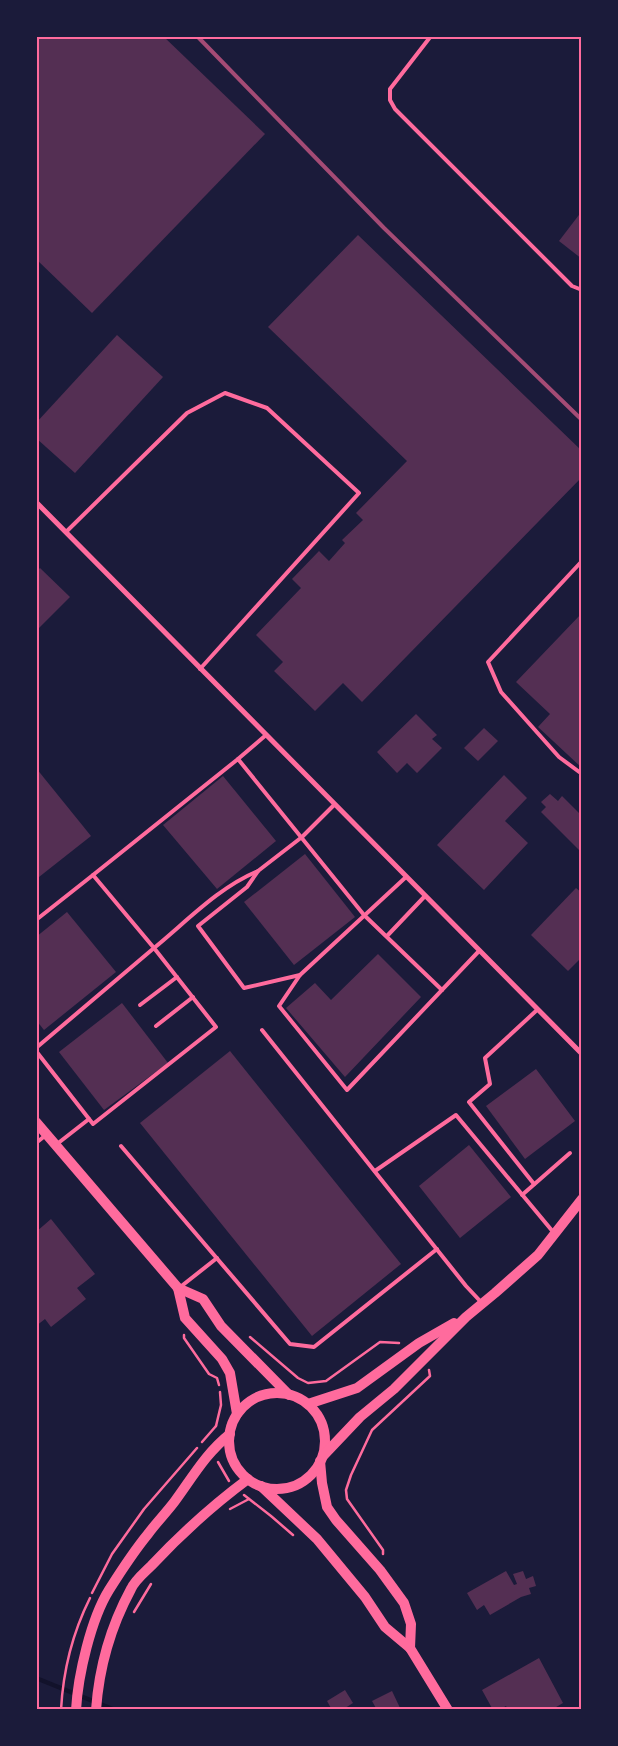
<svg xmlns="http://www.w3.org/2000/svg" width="618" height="1746" font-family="'Source Sans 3',sans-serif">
<rect width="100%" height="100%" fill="#1b1b3a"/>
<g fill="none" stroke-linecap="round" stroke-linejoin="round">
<path stroke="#12122b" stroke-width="4.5" d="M 36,1678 L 115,1710"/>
</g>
<g fill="#542f53">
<path d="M 36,36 L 163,36 L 265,134 L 92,313 L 36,259 Z"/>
<path d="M 582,211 L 582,259 L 559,241 Z"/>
<path d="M 358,235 L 582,451 L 582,477 L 362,702 L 343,683 L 315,711 L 274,671 L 283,662 L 256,635 L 301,588 L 292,579 L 319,551 L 329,561 L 345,543 L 342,540 L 363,520 L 356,513 L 407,461 L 268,327 Z"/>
<path d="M 117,335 L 163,377 L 75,473 L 36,438 L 36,423 Z"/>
<path d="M 40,568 L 70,597 L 36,631 L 36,572 Z"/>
<path d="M 582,613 L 582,768 L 538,727 L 550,714 L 516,682 Z"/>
<path d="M 416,714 L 437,735 L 432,739 L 442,748 L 417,773 L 407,763 L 397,773 L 377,752 Z"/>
<path d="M 484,728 L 498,741 L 478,761 L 464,748 Z"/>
<path d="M 36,768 L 91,836 L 39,877 L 36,874 Z"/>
<path d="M 504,775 L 527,798 L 505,821 L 528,843 L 484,890 L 437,845 Z"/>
<path d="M 223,776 L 276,841 L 217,889 L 163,825 Z"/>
<path d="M 550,794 L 558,801 L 562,796 L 582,816 L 582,853 L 541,812 L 546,807 L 541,802 Z"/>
<path d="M 305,854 L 355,917 L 294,965 L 244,902 Z"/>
<path d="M 576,888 L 582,893 L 582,957 L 568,971 L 531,935 Z"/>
<path d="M 67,912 L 116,972 L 44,1030 L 36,1020 L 36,937 Z"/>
<path d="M 378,954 L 421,997 L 345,1077 L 286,1008 L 315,983 L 331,1000 Z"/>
<path d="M 122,1003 L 168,1063 L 104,1110 L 59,1052 Z"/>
<path d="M 230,1051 L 401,1264 L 312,1336 L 140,1123 Z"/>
<path d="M 536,1069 L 575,1121 L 525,1159 L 486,1106 Z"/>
<path d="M 469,1145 L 511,1197 L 460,1238 L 419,1186 Z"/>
<path d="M 51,1219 L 95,1274 L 77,1288 L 86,1299 L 51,1327 L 45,1319 L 36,1326 L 36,1232 Z"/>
<path d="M 506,1571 L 514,1585 L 517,1584 L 513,1574 L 523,1571 L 526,1579 L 533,1576 L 536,1586 L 529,1588 L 531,1594 L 521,1597 L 490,1615 L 484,1605 L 477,1610 L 467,1593 Z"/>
<path d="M 539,1658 L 563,1703 L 551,1710 L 508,1710 L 506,1706 L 499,1710 L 493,1710 L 482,1690 Z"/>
<path d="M 345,1690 L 353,1703 L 342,1710 L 332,1710 L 327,1701 Z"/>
<path d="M 392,1691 L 401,1710 L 377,1710 L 372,1701 Z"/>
</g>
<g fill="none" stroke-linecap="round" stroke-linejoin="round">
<g stroke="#ff6b9d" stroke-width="2.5">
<path d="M 184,1335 L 184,1338 L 209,1374 L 217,1378 L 219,1385"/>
<path d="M 250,1337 L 298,1378 L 308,1383 L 326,1381 L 380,1342 L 399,1343"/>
<path d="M 216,1426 L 221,1405 L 220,1392"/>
<path d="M 202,1442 L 216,1426"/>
<path d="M 218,1462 L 229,1481"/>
<path d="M 244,1495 L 271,1516 L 293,1535"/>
<path d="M 230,1509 L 249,1499"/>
<path d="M 383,1554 L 383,1550 L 347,1499 L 346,1490 L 351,1475 L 372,1430 L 430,1376 L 429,1370"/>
<path d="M 92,1593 L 112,1554 L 144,1509 L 197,1448"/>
<path d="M 134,1612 L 151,1584"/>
<path d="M 61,1710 C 63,1672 73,1632 90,1598"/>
</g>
<g stroke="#ff6b9d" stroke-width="4">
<path d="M 431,36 L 390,89 L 390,100 L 395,109 L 572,286 L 582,290"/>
<path d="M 66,532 L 187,413 L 225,393 L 267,408 L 359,493 L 200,669"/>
<path d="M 582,561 L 488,662 L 501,692 L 559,757 L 582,774"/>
<path d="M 238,759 L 266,735"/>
<path d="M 334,805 L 302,837 L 258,871 L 247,887 L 198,926 L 244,988 L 300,975 L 406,877"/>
<path d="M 93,875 L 238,759 L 364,915 L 442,990"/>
<path d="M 36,920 L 93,875 L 154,948 L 36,1048"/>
<path d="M 387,936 L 425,896"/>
<path d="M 300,975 L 279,1006 L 347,1090 L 479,951"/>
<path d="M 140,1005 L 177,977"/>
<path d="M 156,1026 L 193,997"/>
<path d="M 262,1030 L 466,1286 L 481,1302"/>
<path d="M 36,1051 L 93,1124 L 216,1027 L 154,948 C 187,921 219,887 258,871"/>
<path d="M 36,1143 L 46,1135"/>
<path d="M 57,1144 L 89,1119"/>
<path d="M 121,1146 L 290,1344 L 314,1347 L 437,1249"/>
<path d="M 375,1171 L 456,1115 L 554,1233"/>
<path d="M 534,1184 L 469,1102 L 490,1084 L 485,1058 L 537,1010"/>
<path d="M 522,1195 L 570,1153"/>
<path d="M 179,1288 L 217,1258"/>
</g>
<path stroke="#ff6b9d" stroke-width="5" d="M 36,502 L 582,1054"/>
<g stroke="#ff6b9d" stroke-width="10">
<path d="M 36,1122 L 178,1288 L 203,1299 L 221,1326 L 289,1395"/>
<path d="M 178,1288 L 185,1318 L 222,1359 L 230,1373 L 237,1414"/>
<circle cx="277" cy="1441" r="48"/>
<path d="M 308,1404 L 357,1388 L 419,1343 L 454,1323"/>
<path d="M 323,1456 L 360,1417 L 394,1389 L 466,1317 L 495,1293 L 538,1255 L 582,1199"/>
<path d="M 320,1461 L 322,1483 L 327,1507 L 336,1520 L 380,1570 L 404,1603 L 411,1624 L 410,1648"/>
<path d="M 261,1486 L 317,1539 L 365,1597 L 385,1627 L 410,1648 L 448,1710"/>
<path d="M 76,1710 C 78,1675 91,1619 109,1590 C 121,1571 134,1551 148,1534 C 156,1523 166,1513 175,1501 C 192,1478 206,1453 230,1434"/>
<path d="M 96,1710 C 99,1668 111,1626 131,1589 C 135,1580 144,1573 151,1566 C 181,1534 213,1505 248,1479"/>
</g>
<path stroke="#a44b75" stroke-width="4" d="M 197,36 L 384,228 L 582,420"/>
</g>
<rect width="618" height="1746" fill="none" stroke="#1b1b3a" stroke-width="75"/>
<rect x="38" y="38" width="542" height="1670" fill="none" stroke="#ff6b9d" stroke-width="2"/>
</svg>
